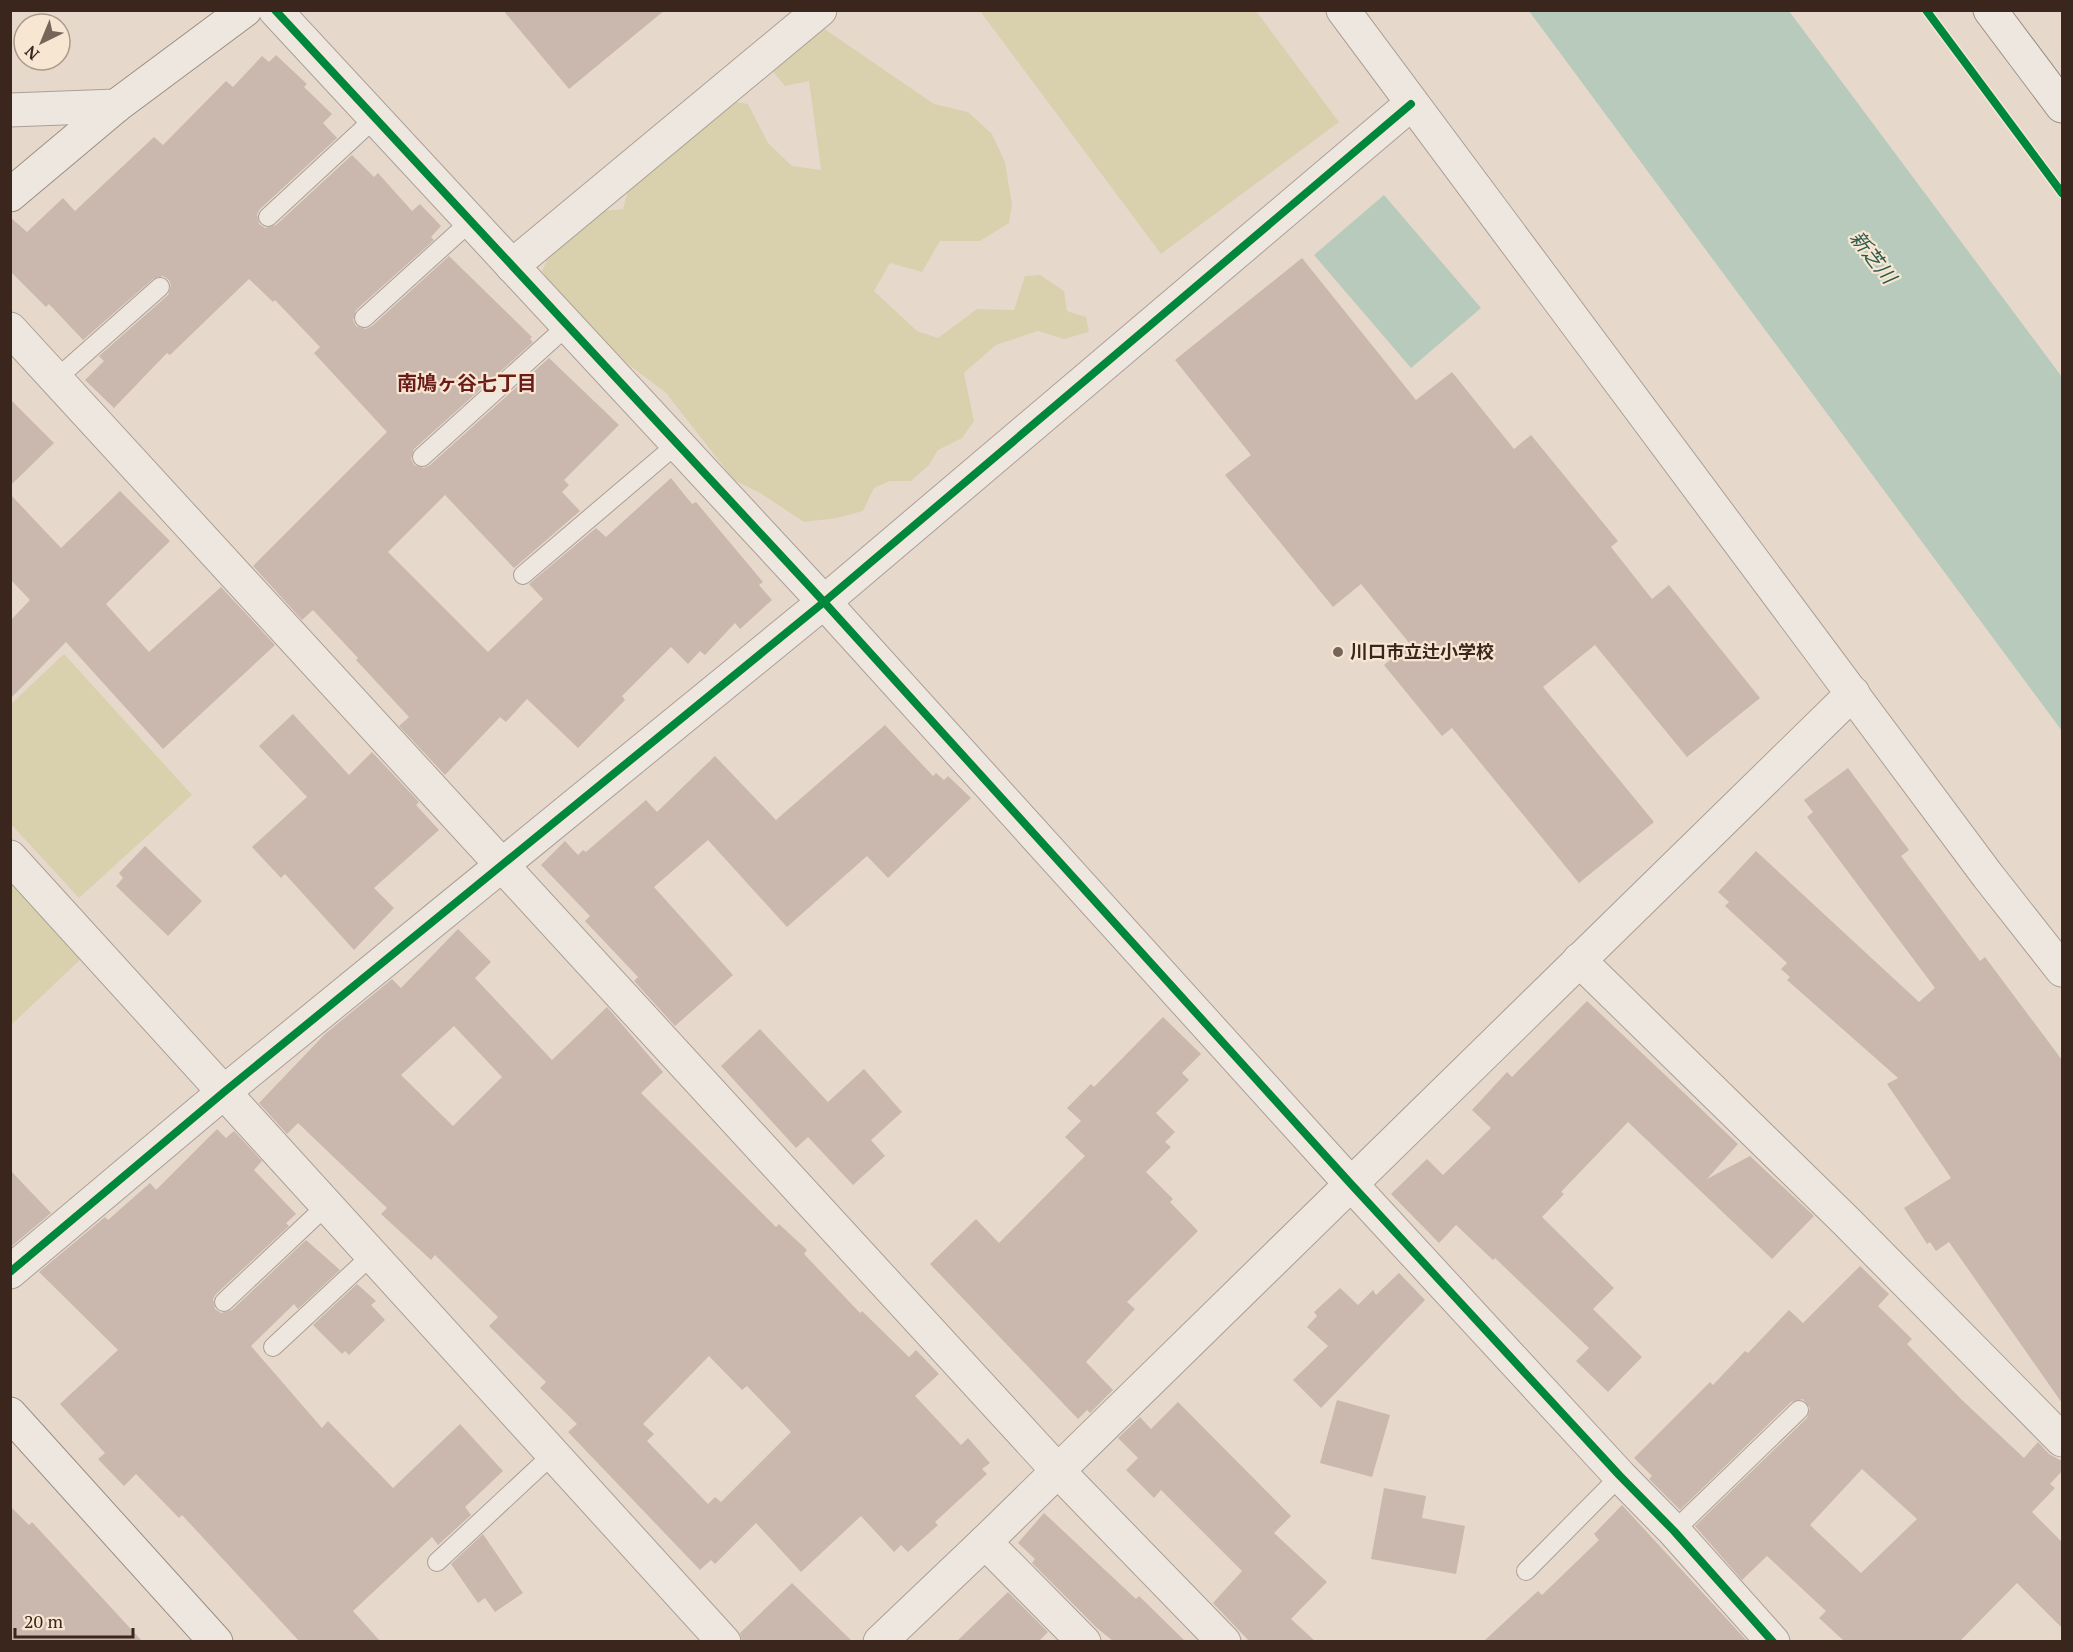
<svg xmlns="http://www.w3.org/2000/svg" width="2073" height="1652" font-family="'PT Serif','Noto Sans JP',serif">
<rect width="100%" height="100%" fill="#e6d9cc"/>
<g fill="#d9d1ae">
<path d="M 980,11 L 1256,11 L 1339,122 L 1161,254 Z"/>
<path d="M 823,28 L 934,104 L 968,112 L 992,134 L 1005,162 L 1012,205 L 1009,223 L 980,241 L 940,241 L 922,272 L 890,263 L 874,291 L 917,331 L 938,338 L 977,309 L 1014,310 L 1025,276 L 1040,275 L 1064,291 L 1067,311 L 1086,317 L 1089,332 L 1064,339 L 1038,331 L 996,345 L 964,373 L 974,421 L 962,438 L 938,450 L 929,465 L 911,481 L 890,481 L 874,488 L 863,511 L 837,518 L 804,522 L 760,493 L 734,480 L 666,393 L 628,364 L 592,329 L 557,293 L 542,271 L 554,245 L 602,211 L 623,209 L 630,183 L 662,164 L 676,145 L 730,101 L 748,104 L 768,143 L 792,166 L 821,170 L 809,81 L 785,86 L 769,67 Z"/>
<path d="M 64,654 L 192,795 L 79,898 L 11,824 L 11,704 Z"/>
<path d="M 11,883 L 81,959 L 11,1025 Z"/>
</g>
<g fill="#b8cabb">
<path d="M 1529,11 L 1789,11 L 2062,377 L 2062,731 Z"/>
<path d="M 1384,195 L 1481,308 L 1411,368 L 1314,255 Z"/>
</g>
<g fill="#cab7ad" fill-rule="evenodd">
<path d="M 503,10 L 665,10 L 569,89 Z"/>
<path d="M 276,55 L 307,84 L 304,87 L 332,114 L 323,123 L 337,138 L 260,209 L 257,214 L 259,224 L 265,228 L 276,225 L 352,155 L 374,177 L 378,173 L 412,211 L 420,204 L 441,226 L 431,237 L 434,240 L 356,310 L 353,320 L 356,326 L 366,329 L 372,326 L 449,256 L 532,337 L 530,339 L 533,342 L 414,449 L 411,459 L 414,465 L 424,468 L 430,465 L 549,358 L 619,425 L 564,480 L 569,485 L 562,492 L 580,511 L 514,568 L 445,495 L 388,552 L 488,652 L 543,599 L 529,584 L 596,528 L 606,537 L 671,478 L 692,504 L 696,502 L 763,582 L 759,585 L 772,600 L 740,629 L 735,623 L 705,655 L 700,651 L 688,664 L 671,647 L 622,696 L 625,700 L 578,748 L 527,699 L 506,722 L 500,717 L 445,775 L 399,726 L 409,717 L 356,660 L 358,658 L 313,610 L 302,620 L 253,566 L 387,432 L 314,353 L 320,347 L 275,300 L 273,302 L 249,279 L 170,355 L 167,353 L 114,408 L 85,380 L 104,361 L 99,356 L 168,295 L 171,285 L 169,280 L 163,276 L 153,279 L 83,340 L 49,304 L 46,307 L 10,271 L 10,217 L 27,232 L 63,198 L 75,211 L 154,137 L 163,145 L 226,81 L 233,87 L 262,56 L 269,62 Z"/>
<path d="M 1302,258 L 1416,400 L 1452,372 L 1514,449 L 1531,435 L 1618,541 L 1611,547 L 1652,599 L 1669,585 L 1760,698 L 1687,757 L 1595,645 L 1543,687 L 1654,822 L 1579,883 L 1452,728 L 1442,736 L 1384,665 L 1410,644 L 1361,584 L 1333,607 L 1225,475 L 1251,455 L 1175,360 Z"/>
<path d="M 10,399 L 54,443 L 10,486 Z"/>
<path d="M 120,491 L 170,541 L 106,604 L 149,652 L 221,587 L 275,645 L 163,749 L 66,642 L 10,699 L 10,621 L 30,600 L 10,579 L 10,494 L 61,548 Z"/>
<path d="M 293,714 L 349,775 L 372,752 L 419,802 L 416,805 L 439,830 L 374,888 L 394,908 L 354,950 L 285,874 L 281,878 L 252,847 L 307,797 L 259,746 Z"/>
<path d="M 885,725 L 933,776 L 936,773 L 944,780 L 948,776 L 971,798 L 888,878 L 867,856 L 787,927 L 708,840 L 654,887 L 733,975 L 675,1026 L 634,981 L 638,977 L 585,921 L 590,916 L 541,865 L 565,841 L 578,855 L 583,850 L 586,852 L 646,800 L 657,812 L 715,756 L 776,820 Z"/>
<path d="M 1848,768 L 1909,850 L 1901,856 L 1980,961 L 1985,957 L 2062,1060 L 2062,1403 L 1949,1242 L 1936,1251 L 1930,1242 L 1927,1244 L 1904,1208 L 1951,1178 L 1887,1084 L 1898,1078 L 1787,980 L 1790,977 L 1781,969 L 1787,963 L 1725,906 L 1729,902 L 1718,892 L 1756,851 L 1919,1002 L 1935,988 L 1807,817 L 1813,812 L 1804,800 Z"/>
<path d="M 145,846 L 202,901 L 168,936 L 116,886 L 123,878 L 119,873 Z"/>
<path d="M 458,929 L 491,962 L 475,978 L 552,1060 L 607,1007 L 663,1072 L 641,1093 L 776,1227 L 779,1224 L 807,1250 L 804,1254 L 860,1313 L 862,1311 L 909,1357 L 916,1350 L 939,1374 L 915,1396 L 961,1445 L 968,1438 L 990,1463 L 982,1469 L 987,1474 L 935,1522 L 938,1525 L 908,1552 L 901,1545 L 894,1552 L 861,1516 L 801,1572 L 756,1523 L 715,1564 L 711,1560 L 700,1570 L 568,1432 L 577,1424 L 540,1388 L 546,1382 L 489,1326 L 498,1317 L 435,1255 L 431,1260 L 381,1214 L 387,1208 L 298,1123 L 287,1134 L 259,1103 L 325,1034 L 392,979 L 401,988 ZM 454,1026 L 502,1077 L 453,1126 L 401,1075 ZM 709,1356 L 742,1390 L 747,1386 L 791,1432 L 721,1502 L 715,1497 L 708,1504 L 647,1441 L 654,1434 L 643,1424 Z"/>
<path d="M 1587,1001 L 1738,1144 L 1707,1179 L 1750,1156 L 1814,1216 L 1772,1259 L 1628,1122 L 1561,1192 L 1564,1194 L 1542,1217 L 1614,1288 L 1593,1309 L 1642,1357 L 1608,1392 L 1576,1361 L 1589,1348 L 1495,1258 L 1493,1260 L 1456,1225 L 1439,1243 L 1391,1194 L 1427,1159 L 1443,1175 L 1491,1128 L 1472,1110 L 1507,1072 L 1512,1077 Z"/>
<path d="M 1163,1017 L 1201,1054 L 1182,1073 L 1189,1080 L 1156,1113 L 1175,1132 L 1165,1142 L 1171,1147 L 1146,1172 L 1173,1199 L 1170,1202 L 1198,1231 L 1127,1302 L 1135,1309 L 1086,1362 L 1113,1390 L 1090,1413 L 1087,1410 L 1078,1419 L 930,1264 L 976,1219 L 999,1243 L 1085,1156 L 1065,1137 L 1081,1121 L 1067,1108 L 1091,1084 L 1094,1087 Z"/>
<path d="M 760,1029 L 828,1102 L 864,1069 L 902,1112 L 871,1140 L 885,1156 L 853,1185 L 808,1137 L 796,1148 L 721,1066 Z"/>
<path d="M 217,1129 L 226,1138 L 234,1131 L 262,1161 L 254,1170 L 296,1214 L 286,1223 L 289,1226 L 216,1294 L 213,1299 L 215,1309 L 221,1313 L 232,1310 L 306,1240 L 340,1270 L 298,1309 L 294,1304 L 251,1346 L 322,1428 L 328,1421 L 393,1488 L 460,1424 L 503,1471 L 465,1507 L 471,1515 L 438,1545 L 432,1537 L 353,1611 L 380,1641 L 299,1641 L 182,1515 L 179,1518 L 136,1474 L 124,1486 L 98,1459 L 105,1453 L 60,1404 L 118,1350 L 39,1272 L 105,1217 L 108,1220 L 150,1183 L 156,1190 Z"/>
<path d="M 10,1170 L 51,1213 L 12,1246 L 10,1244 Z"/>
<path d="M 1860,1266 L 1889,1294 L 1878,1306 L 1912,1339 L 1907,1344 L 1962,1400 L 2024,1458 L 2038,1442 L 2049,1454 L 2062,1461 L 2062,1471 L 2050,1484 L 2055,1488 L 2032,1512 L 2062,1542 L 2062,1628 L 2017,1583 L 1960,1641 L 1844,1641 L 1819,1618 L 1826,1611 L 1767,1556 L 1742,1580 L 1695,1526 L 1807,1418 L 1810,1408 L 1803,1399 L 1791,1402 L 1680,1510 L 1649,1479 L 1652,1476 L 1634,1458 L 1710,1382 L 1713,1385 L 1745,1351 L 1748,1353 L 1789,1310 L 1803,1323 ZM 1862,1469 L 1917,1519 L 1861,1573 L 1810,1525 Z"/>
<path d="M 1399,1273 L 1425,1300 L 1321,1408 L 1293,1380 L 1328,1346 L 1307,1327 L 1317,1316 L 1314,1312 L 1340,1288 L 1358,1305 L 1373,1290 L 1376,1295 Z"/>
<path d="M 357,1284 L 376,1301 L 371,1305 L 385,1320 L 349,1355 L 345,1351 L 342,1354 L 313,1325 Z"/>
<path d="M 1337,1400 L 1390,1415 L 1372,1477 L 1320,1463 Z"/>
<path d="M 1178,1402 L 1291,1516 L 1274,1533 L 1327,1582 L 1291,1619 L 1315,1641 L 1249,1641 L 1213,1603 L 1242,1571 L 1161,1490 L 1154,1498 L 1126,1470 L 1138,1458 L 1118,1438 L 1140,1417 L 1151,1429 Z"/>
<path d="M 1384,1488 L 1426,1496 L 1422,1518 L 1465,1526 L 1456,1574 L 1371,1559 Z"/>
<path d="M 1622,1505 L 1747,1641 L 1484,1641 L 1538,1591 L 1542,1595 L 1599,1540 L 1594,1534 Z"/>
<path d="M 10,1506 L 29,1525 L 32,1522 L 142,1641 L 10,1641 Z"/>
<path d="M 1044,1513 L 1136,1599 L 1139,1596 L 1185,1641 L 1113,1641 L 1097,1628 L 1032,1563 L 1035,1559 L 1018,1543 Z"/>
<path d="M 483,1534 L 523,1593 L 495,1612 L 485,1598 L 478,1603 L 451,1564 Z"/>
<path d="M 792,1583 L 852,1641 L 742,1641 L 740,1633 Z"/>
<path d="M 1008,1592 L 1048,1632 L 1039,1641 L 957,1641 Z"/>
</g>
<g fill="none" stroke-linecap="round" stroke-linejoin="round">
<g stroke="#ab9f96" stroke-width="20">
<g id="lane">
<path d="M 268,217 L 375,118"/>
<path d="M 364,318 L 471,221"/>
<path d="M 56,379 L 160,287"/>
<path d="M 422,457 L 567,326"/>
<path d="M 523,575 L 677,444"/>
<path d="M 224,1302 L 326,1206"/>
<path d="M 273,1347 L 372,1255"/>
<path d="M 1674,1531 L 1799,1410"/>
<path d="M 437,1562 L 552,1455"/>
<path d="M 1526,1571 L 1620,1476"/>
</g>
</g>
<g stroke="#ab9f96" stroke-width="35">
<g id="street">
<path d="M 275,10 L 824,602 L 1350,1183 L 1620,1476 L 1674,1531 L 1773,1642"/>
<path d="M 1343,10 L 1988,876 L 2062,970"/>
<path d="M 10,110 L 116,106"/>
<path d="M 512,266 L 820,10"/>
<path d="M 10,329 L 1058,1471 L 1224,1642"/>
<path d="M 10,857 L 724,1642"/>
<path d="M 1579,960 L 1847,1222 L 2062,1440"/>
<path d="M 10,1272 L 224,1092 L 824,602 L 1411,104"/>
<path d="M 985,1542 L 1084,1642"/>
<path d="M 880,1642 L 985,1542 L 1853,693"/>
</g>
</g>
<g stroke="#9b8e85" stroke-width="35">
<g id="secondary">
<path d="M 1990,10 L 2062,106"/>
<path d="M 10,195 L 116,106 L 245,10"/>
<path d="M 10,1414 L 216,1642"/>
</g>
</g>
<use href="#lane" stroke="#eee7df" stroke-width="18"/>
<use href="#street" stroke="#eee7df" stroke-width="33"/>
<use href="#secondary" stroke="#eee7df" stroke-width="33"/>
<g stroke="#f7e6d2" stroke-width="11">
<g id="cycleway">
<path d="M 275,10 L 824,602 L 1350,1183 L 1620,1476 L 1674,1531 L 1773,1642"/>
<path d="M 1926,10 L 2062,193"/>
<path d="M 10,1272 L 224,1092 L 824,602 L 1411,104"/>
</g>
</g>
<use href="#cycleway" stroke="#00873e" stroke-width="8"/>
</g>
<circle fill="#77655a" stroke="#f7e6d2" stroke-width="2" cx="1338" cy="652" r="6"/>
<g text-anchor="middle" stroke-width="4.5" stroke-linejoin="round" paint-order="stroke">
<g font-size="18" font-weight="bold" fill="#3b261d" stroke="#f7e6d2" text-anchor="start">
<text x="1350" y="658">川口市立辻小学校</text>
</g>
<g font-size="20" font-style="italic" fill="#2c5b4f" stroke="#f7e6d2">
<text transform="translate(1873 257) rotate(52)" y="7">新芝川</text>
</g>
<g font-size="20" font-weight="bold" fill="#6a1c1a" stroke="#f7e6d2">
<text x="467" y="390">南鳩ヶ谷七丁目</text>
</g>
</g>
<rect width="2073" height="1652" fill="none" stroke="#3b261d" stroke-width="24"/>
<g transform="translate(42 42) rotate(223)"><circle r="28" fill="#f7e6d2" stroke="#ac998a" stroke-width="1.5"/>
<path d="M0-4.5L10 22L0 15L-10 22Z" fill="#77655a"/>
<text y="-9" font-size="16" font-weight="bold" text-anchor="middle" fill="#3b261d">N</text>
</g>
<path d="M15 1628v9h118v-9" fill="none" stroke="#3b261d" stroke-width="3"/>
<text x="24" y="1628" font-size="18" fill="#3b261d" stroke="#f7e6d2" stroke-width="4.5" paint-order="stroke">20 m</text>
</svg>
